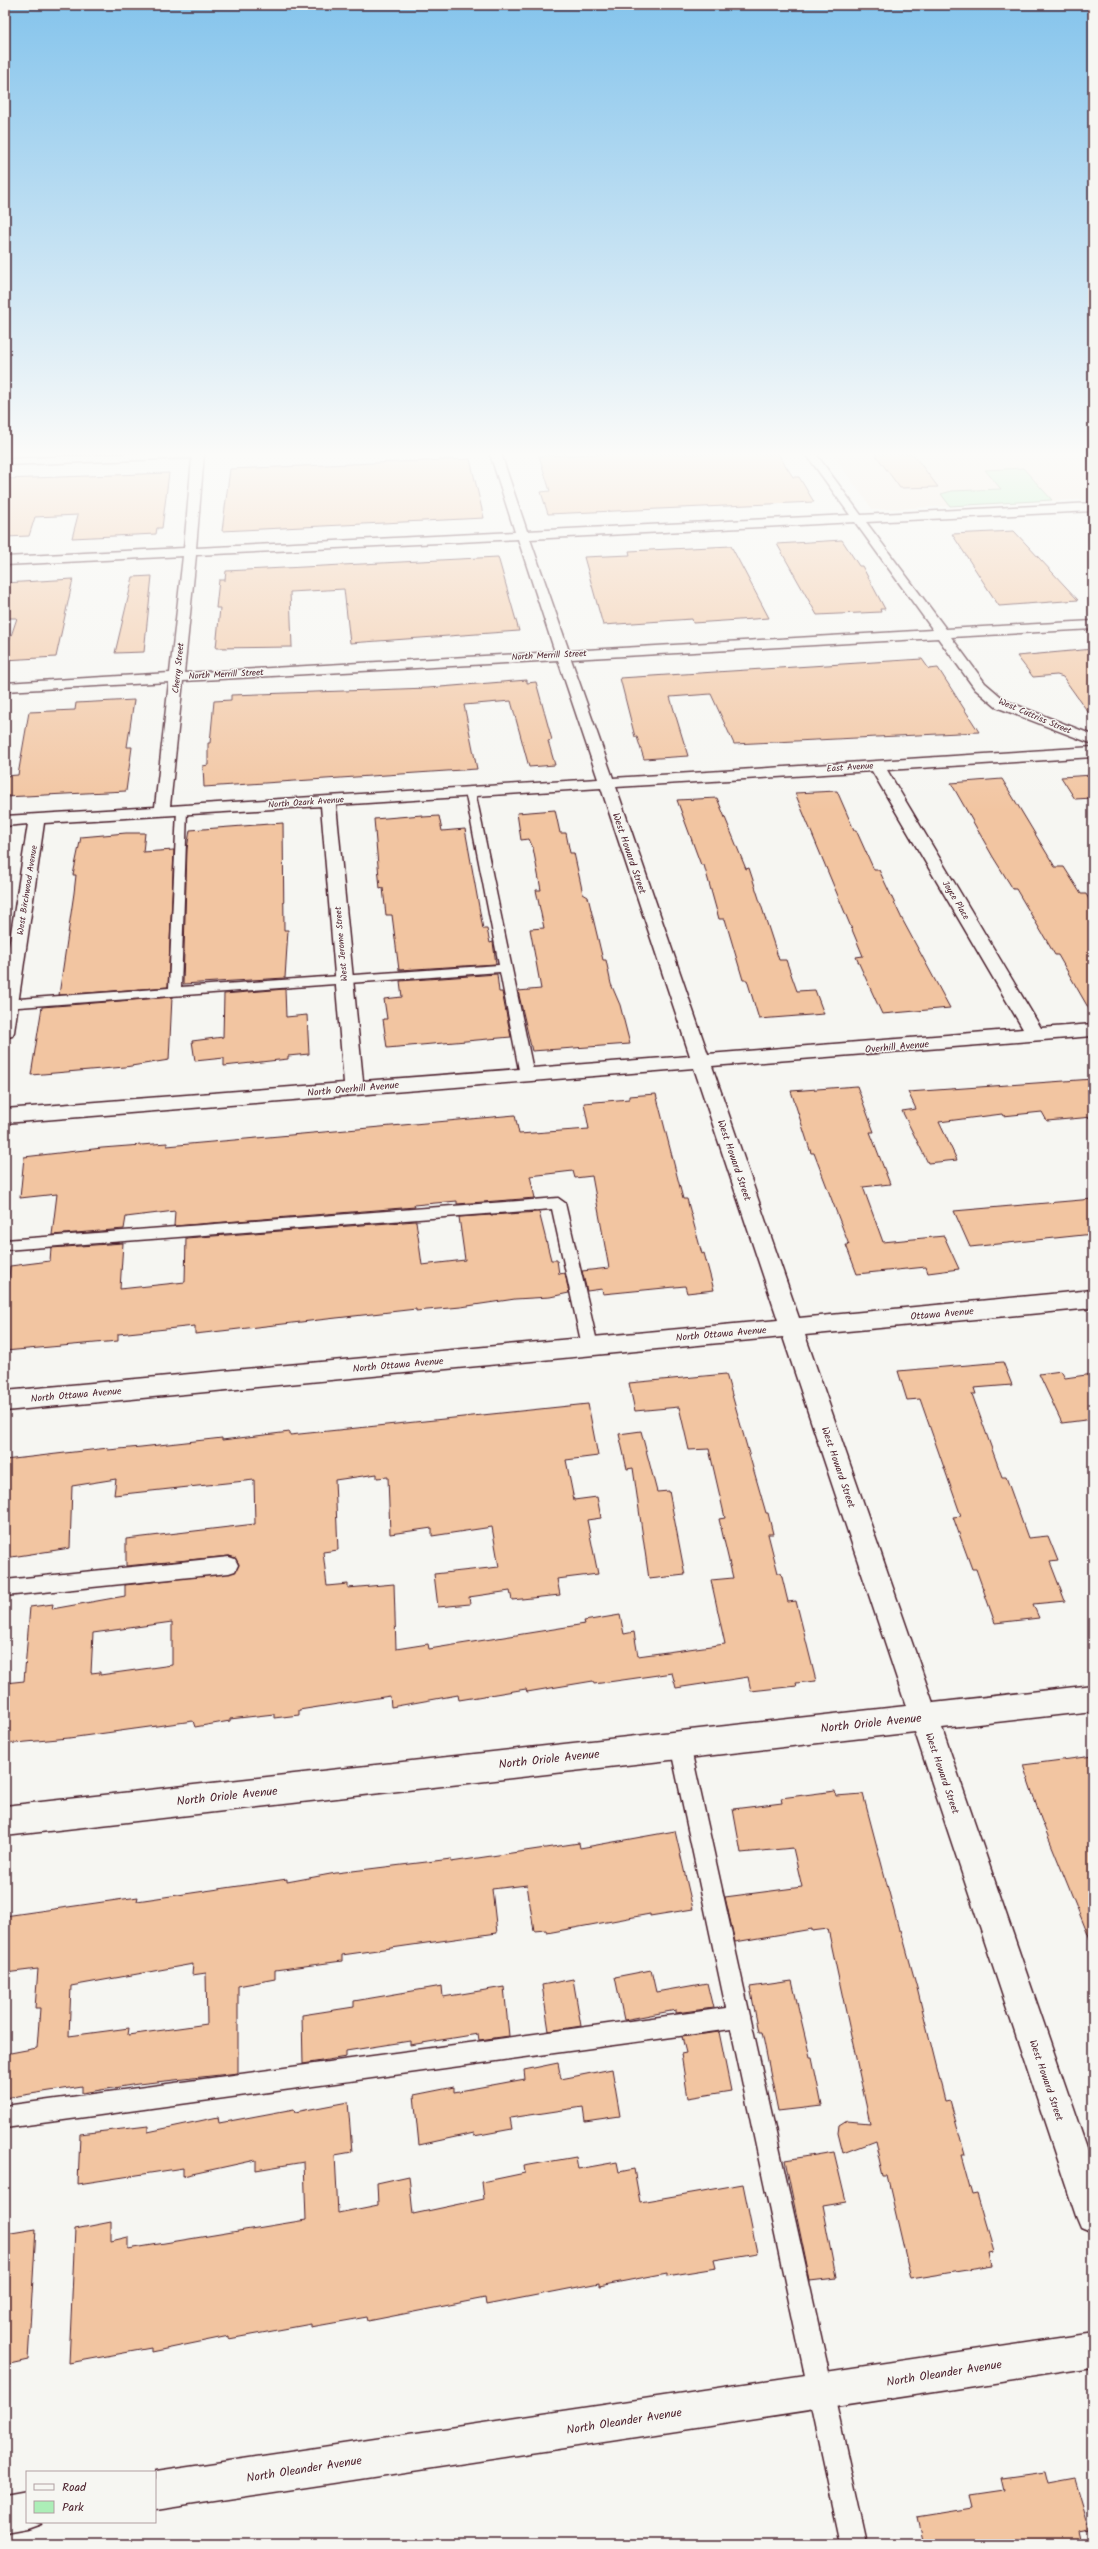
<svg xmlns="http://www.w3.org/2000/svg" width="1098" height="2549" font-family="Kalam,sans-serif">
<rect width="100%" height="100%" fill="#f6f6f2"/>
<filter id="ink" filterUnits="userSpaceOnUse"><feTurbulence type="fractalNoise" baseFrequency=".025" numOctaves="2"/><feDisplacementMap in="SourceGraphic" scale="8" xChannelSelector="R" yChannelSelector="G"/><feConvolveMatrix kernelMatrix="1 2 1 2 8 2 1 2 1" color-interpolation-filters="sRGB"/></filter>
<g filter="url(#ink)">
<path fill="#f5e7da" d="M 832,454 L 1093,454 L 1093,499 L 873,510 Z"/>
<path fill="#aceeb7" stroke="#7b8671" d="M 1023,468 L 1052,500 L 950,506 L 941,494 L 952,491 L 1001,489 L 985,470 Z"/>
<g fill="#f2c5a1" stroke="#4a1f2b" fill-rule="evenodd">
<path d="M 599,454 L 778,454 L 793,477 L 799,477 L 814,502 L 548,514 L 541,492 L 550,491 L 539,456 Z"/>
<path d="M 875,454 L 913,454 L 938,487 L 900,488 Z"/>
<path d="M 470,459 L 484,518 L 222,531 L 230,469 Z"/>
<path d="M 169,473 L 162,528 L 157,528 L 156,534 L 72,538 L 78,515 L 35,517 L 29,536 L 5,537 L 5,479 Z"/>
<path d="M 1014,531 L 1078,600 L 999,606 L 952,534 Z"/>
<path d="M 842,540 L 859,566 L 862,566 L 885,609 L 880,609 L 881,612 L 817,615 L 777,544 Z"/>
<path d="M 731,546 L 769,618 L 693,623 L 692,619 L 603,625 L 584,557 L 630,555 L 629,551 Z"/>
<path d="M 498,557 L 519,631 L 350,643 L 344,589 L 290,592 L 292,647 L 216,648 L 220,608 L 216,608 L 219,580 L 225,580 L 226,571 Z"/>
<path d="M 152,576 L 144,652 L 115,653 L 133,577 Z"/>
<path d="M 73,579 L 56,657 L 5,660 L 5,654 L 17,618 L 5,618 L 5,583 Z"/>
<path d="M 1093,649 L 1093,719 L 1063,677 L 1057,675 L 1033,677 L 1017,656 Z"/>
<path d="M 922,659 L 929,669 L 938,668 L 979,732 L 734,744 L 711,694 L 670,697 L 688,756 L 644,759 L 637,737 L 635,737 L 620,678 Z"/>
<path d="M 527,680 L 527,683 L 536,682 L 552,740 L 548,741 L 555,765 L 529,767 L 511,701 L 464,705 L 477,769 L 204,787 L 203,766 L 208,765 L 208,743 L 210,743 L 214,701 L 231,700 L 231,695 L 428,688 Z"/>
<path d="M 134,700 L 127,747 L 132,747 L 126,791 L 5,797 L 5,776 L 18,775 L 29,712 L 75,710 L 76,703 Z"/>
<path d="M 1093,775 L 1093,798 L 1075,799 L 1061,777 Z"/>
<path d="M 1002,779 L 1055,867 L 1064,867 L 1081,894 L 1086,894 L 1093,906 L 1093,1016 L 1058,955 L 1055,955 L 1016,889 L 1013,889 L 993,857 L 951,783 Z"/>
<path d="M 837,791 L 854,830 L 856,830 L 874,870 L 879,870 L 902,919 L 950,1008 L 882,1014 L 856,957 L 863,956 L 795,793 Z"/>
<path d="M 717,798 L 746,869 L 749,868 L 779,960 L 786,960 L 797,991 L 815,990 L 824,1014 L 759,1019 L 747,980 L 743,980 L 725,919 L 719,919 L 704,865 L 701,865 L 677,800 Z"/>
<path d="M 555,810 L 560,833 L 566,833 L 570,853 L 574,853 L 583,894 L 588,897 L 603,960 L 606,960 L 611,984 L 620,1005 L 630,1044 L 532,1051 L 518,991 L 541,989 L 530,929 L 544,928 L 536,890 L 541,890 L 533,848 L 529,839 L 521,840 L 517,813 Z"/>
<path d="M 422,815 L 423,817 L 439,816 L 442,831 L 465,829 L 483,929 L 487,929 L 490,943 L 493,942 L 496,964 L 399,970 L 392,915 L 386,915 L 383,888 L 380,889 L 374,819 Z"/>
<path d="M 283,823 L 284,930 L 288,930 L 285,978 L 183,984 L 187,849 L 190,830 Z"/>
<path d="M 126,833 L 145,833 L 143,852 L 174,850 L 168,987 L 59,995 L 74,893 L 76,875 L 73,875 L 81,837 Z"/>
<path d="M 497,974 L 499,992 L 502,992 L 511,1037 L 387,1048 L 383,1019 L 387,1019 L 384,999 L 402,997 L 400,981 Z"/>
<path d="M 285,989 L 286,1017 L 307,1015 L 309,1054 L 288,1056 L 288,1059 L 224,1066 L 224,1058 L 195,1061 L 192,1041 L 223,1037 L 224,994 Z"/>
<path d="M 172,997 L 169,1060 L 125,1067 L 31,1075 L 42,1007 Z"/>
<path d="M 1093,1079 L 1093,1117 L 1047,1121 L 1042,1112 L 1003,1116 L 1002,1114 L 939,1122 L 957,1160 L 928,1163 L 902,1111 L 916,1109 L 908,1092 Z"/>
<path d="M 857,1086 L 874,1132 L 870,1132 L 890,1184 L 863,1187 L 883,1242 L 944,1236 L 959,1269 L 928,1273 L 926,1267 L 857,1274 L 846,1245 L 849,1245 L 814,1153 L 811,1153 L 791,1091 Z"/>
<path d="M 656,1094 L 683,1199 L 687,1199 L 702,1254 L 704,1253 L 714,1290 L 687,1293 L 685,1286 L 603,1294 L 602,1289 L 587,1291 L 582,1271 L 609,1268 L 592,1176 L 575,1178 L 573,1171 L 530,1176 L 535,1198 L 457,1204 L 457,1201 L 414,1205 L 415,1207 L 174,1226 L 175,1211 L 126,1217 L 124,1229 L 52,1235 L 57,1194 L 20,1198 L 24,1157 L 102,1148 L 167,1143 L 167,1146 L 515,1115 L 519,1134 L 589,1129 L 584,1103 L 629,1099 L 629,1096 Z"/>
<path d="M 1093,1199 L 1093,1234 L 970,1247 L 954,1211 Z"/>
<path d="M 539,1212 L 551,1260 L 557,1260 L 559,1274 L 565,1273 L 569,1293 L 550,1297 L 515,1299 L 461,1307 L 416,1311 L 416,1309 L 195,1334 L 195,1326 L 118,1334 L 118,1341 L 5,1351 L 5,1307 L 7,1307 L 10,1266 L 50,1261 L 51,1248 L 123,1243 L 120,1289 L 185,1282 L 186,1238 L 416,1221 L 422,1265 L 465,1260 L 459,1217 Z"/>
<path d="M 1003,1362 L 1012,1385 L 974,1388 L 976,1394 L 972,1394 L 1002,1477 L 1006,1477 L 1028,1538 L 1048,1536 L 1058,1561 L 1050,1562 L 1065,1601 L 1033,1604 L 1039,1618 L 995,1623 L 976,1569 L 972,1569 L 953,1517 L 961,1516 L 920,1399 L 907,1400 L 898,1371 Z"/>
<path d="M 1061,1371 L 1065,1378 L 1093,1374 L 1093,1419 L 1062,1423 L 1039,1374 Z"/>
<path d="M 726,1374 L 766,1513 L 768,1513 L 773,1534 L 768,1534 L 778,1573 L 781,1573 L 788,1602 L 796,1601 L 816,1681 L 796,1683 L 797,1686 L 751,1691 L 748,1677 L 676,1688 L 672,1673 L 594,1684 L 593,1681 L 527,1692 L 526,1689 L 459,1700 L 458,1695 L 391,1707 L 390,1696 L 299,1710 L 299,1715 L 274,1718 L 274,1714 L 230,1719 L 230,1721 L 195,1727 L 193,1721 L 69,1738 L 5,1744 L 5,1683 L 24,1681 L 30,1607 L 53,1604 L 52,1609 L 125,1596 L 125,1585 L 235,1572 L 239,1564 L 235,1558 L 229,1556 L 126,1566 L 126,1539 L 255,1524 L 254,1480 L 114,1495 L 116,1479 L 72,1486 L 70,1548 L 5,1558 L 5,1460 L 108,1448 L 108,1450 L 141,1447 L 222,1438 L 222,1440 L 290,1432 L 290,1435 L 588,1404 L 598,1456 L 566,1460 L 574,1500 L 597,1497 L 601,1518 L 587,1520 L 598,1574 L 557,1579 L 560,1595 L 512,1600 L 510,1591 L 469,1597 L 470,1604 L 438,1607 L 434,1574 L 499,1567 L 492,1527 L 432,1536 L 432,1528 L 390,1534 L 388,1477 L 377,1478 L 377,1474 L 335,1480 L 338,1550 L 323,1552 L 327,1586 L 348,1584 L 348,1588 L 394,1584 L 396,1649 L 428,1644 L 429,1649 L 585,1624 L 584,1621 L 620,1615 L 624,1634 L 634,1632 L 638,1656 L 725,1644 L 711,1580 L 733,1578 L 719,1519 L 725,1518 L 709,1449 L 689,1450 L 679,1407 L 635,1411 L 629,1383 ZM 172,1622 L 172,1665 L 100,1675 L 100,1672 L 91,1673 L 93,1633 Z"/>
<path d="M 641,1431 L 657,1492 L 669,1491 L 685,1575 L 649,1579 L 633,1468 L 627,1469 L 619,1434 Z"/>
<path d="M 1093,1756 L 1093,1942 L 1091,1942 L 1041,1819 L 1023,1765 Z"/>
<path d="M 835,1791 L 836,1796 L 863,1794 L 899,1930 L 901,1930 L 917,1988 L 945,2101 L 950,2100 L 965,2155 L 961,2155 L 972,2195 L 977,2194 L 994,2252 L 989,2253 L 992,2266 L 911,2279 L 887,2176 L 883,2176 L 875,2141 L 843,2153 L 838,2133 L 839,2126 L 847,2121 L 870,2123 L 828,1929 L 812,1931 L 812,1929 L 735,1942 L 725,1897 L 802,1887 L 793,1848 L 741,1853 L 733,1809 L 782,1803 L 781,1798 Z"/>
<path d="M 675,1831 L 693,1909 L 650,1916 L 650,1914 L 547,1933 L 546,1930 L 534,1931 L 527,1885 L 492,1889 L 497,1933 L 342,1955 L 342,1961 L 275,1970 L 275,1979 L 238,1986 L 238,2073 L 138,2084 L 82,2093 L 82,2086 L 5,2098 L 5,2054 L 37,2048 L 40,2008 L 35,2008 L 38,1969 L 5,1973 L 5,1916 L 138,1897 L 137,1901 L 287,1879 L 287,1882 L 336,1873 L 451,1859 L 451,1862 L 579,1843 L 580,1848 ZM 193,1964 L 192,1975 L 206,1973 L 207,2024 L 128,2035 L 129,2028 L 69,2036 L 71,1986 Z"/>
<path d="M 651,1970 L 656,1992 L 707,1983 L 713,2008 L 676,2013 L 676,2010 L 624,2020 L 615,1977 Z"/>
<path d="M 573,1979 L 581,2026 L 549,2031 L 542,1985 Z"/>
<path d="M 792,1981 L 810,2057 L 812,2057 L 822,2106 L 778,2111 L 762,2032 L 759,2032 L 750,1987 Z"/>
<path d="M 442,1986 L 443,1997 L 504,1987 L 509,2036 L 479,2040 L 478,2034 L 410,2045 L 410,2041 L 346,2051 L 346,2057 L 303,2064 L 302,2015 L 354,2007 L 354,2001 Z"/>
<path d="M 719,2032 L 731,2091 L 688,2098 L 681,2054 L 686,2053 L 682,2037 Z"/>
<path d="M 558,2063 L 561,2079 L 612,2069 L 620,2116 L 585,2121 L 583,2107 L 510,2118 L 512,2129 L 474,2136 L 474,2133 L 419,2145 L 414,2095 L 454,2087 L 454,2092 L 525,2079 L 524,2070 Z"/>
<path d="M 348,2102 L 352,2152 L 335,2155 L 338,2213 L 378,2205 L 377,2183 L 409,2176 L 413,2214 L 484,2199 L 482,2182 L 525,2173 L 524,2166 L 576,2157 L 578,2169 L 617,2162 L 619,2172 L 634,2169 L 640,2202 L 743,2184 L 757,2253 L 714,2260 L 716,2268 L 667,2276 L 667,2273 L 599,2286 L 599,2283 L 486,2305 L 485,2298 L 368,2321 L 367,2317 L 311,2327 L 311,2324 L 229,2339 L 229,2336 L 151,2352 L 151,2348 L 69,2363 L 75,2229 L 111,2222 L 111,2241 L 128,2237 L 128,2249 L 306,2220 L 304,2162 L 256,2170 L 256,2160 L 183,2176 L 183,2168 L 78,2184 L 80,2134 L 148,2126 L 148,2132 L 218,2117 L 219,2123 L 294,2109 L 295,2112 Z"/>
<path d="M 834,2152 L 846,2202 L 822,2206 L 836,2278 L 810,2281 L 785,2160 Z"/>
<path d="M 36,2229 L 28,2360 L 5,2365 L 5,2234 Z"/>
<path d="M 1045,2472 L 1048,2484 L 1075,2479 L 1090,2530 L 1078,2532 L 1081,2544 L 923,2544 L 917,2517 L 973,2508 L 970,2496 L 1004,2491 L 1001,2478 Z"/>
</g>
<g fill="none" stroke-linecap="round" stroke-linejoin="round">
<g stroke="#4a1f2b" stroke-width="3">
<g id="lane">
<path d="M 470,788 L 475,791 L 534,1075 L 532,1078 L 527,1079 L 520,1075 L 500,972 L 5,1008 L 5,1000 L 169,988 L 177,810 L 182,807 L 187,810 L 181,987 L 499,965 L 465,791 Z"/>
<path d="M 558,1198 L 565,1203 L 598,1346 L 596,1350 L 590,1352 L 584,1350 L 582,1346 L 552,1209 L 5,1250 L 5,1240 Z"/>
<path d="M 229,1557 L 235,1559 L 238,1565 L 235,1571 L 229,1573 L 5,1596 L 5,1580 Z"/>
<path d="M 680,1736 L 687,1738 L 690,1745 L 867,2544 L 841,2544 L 731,2029 L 5,2128 L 5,2106 L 726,2008 L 670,1745 L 673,1738 Z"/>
</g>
</g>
<g stroke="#4a1f2b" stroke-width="3">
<g id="street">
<path d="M 125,454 L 204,454 L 196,548 L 515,532 L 490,454 L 501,454 L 527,531 L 850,515 L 806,454 L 816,454 L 861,515 L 1093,503 L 1093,511 L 866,522 L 946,629 L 1093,621 L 1093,629 L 951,637 L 985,683 L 1006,701 L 1093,735 L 1093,744 L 996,707 L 975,689 L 938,638 L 571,659 L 613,778 L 1093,747 L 1093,757 L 887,770 L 1041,1028 L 1093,1024 L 1093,1036 L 712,1066 L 799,1318 L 1093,1290 L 1093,1308 L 805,1335 L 933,1703 L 1093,1685 L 1093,1711 L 942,1728 L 1093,2166 L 1093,2233 L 1081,2228 L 1076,2216 L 915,1732 L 5,1836 L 5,1806 L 906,1706 L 783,1337 L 5,1411 L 5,1391 L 778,1320 L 694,1068 L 5,1123 L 5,1109 L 344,1083 L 321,806 L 44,823 L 14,1032 L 12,1036 L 5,1038 L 5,972 L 28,824 L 5,826 L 5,816 L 155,807 L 169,682 L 5,691 L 5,683 L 170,673 L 183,556 L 5,565 L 5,557 L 184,548 L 192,458 L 5,465 L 5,459 ZM 855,522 L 933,630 L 569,651 L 530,539 ZM 518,539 L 555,652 L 184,673 L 196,555 ZM 558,660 L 598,779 L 170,806 L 183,681 ZM 872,771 L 1023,1029 L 708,1054 L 616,787 ZM 601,788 L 690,1056 L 363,1081 L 336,805 Z"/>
<path d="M 1093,2332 L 1093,2368 L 155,2510 L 155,2472 Z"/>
<path d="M 27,2491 L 27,2522 L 41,2524 L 27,2529 L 5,2533 L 5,2495 Z"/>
</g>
</g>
<use href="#lane" fill="#f6f6f2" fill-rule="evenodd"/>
<use href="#street" fill="#f6f6f2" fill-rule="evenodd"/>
</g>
</g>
<linearGradient id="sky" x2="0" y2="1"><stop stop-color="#85c4ec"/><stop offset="0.56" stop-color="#fbfbf9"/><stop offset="1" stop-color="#fbfbf9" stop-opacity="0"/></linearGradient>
<rect width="1098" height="811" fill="url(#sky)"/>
<g text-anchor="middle" stroke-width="3" stroke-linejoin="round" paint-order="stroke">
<g font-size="9" fill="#4a1f2b" stroke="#f6f6f2">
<text transform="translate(549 655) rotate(-3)" y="3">North Merrill Street</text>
<text transform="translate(178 668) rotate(-84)" y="3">Cherry Street</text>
<text transform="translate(226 674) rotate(-3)" y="3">North Merrill Street</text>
<text transform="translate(1035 716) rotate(23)" y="3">West Cuttriss Street</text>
<text transform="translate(850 767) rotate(-4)" y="3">East Avenue</text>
<text transform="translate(306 802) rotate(-4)" y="3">North Ozark Avenue</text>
<text transform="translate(27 890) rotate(-81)" y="3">West Birchwood Avenue</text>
<text transform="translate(956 900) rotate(59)" y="3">Joyce Place</text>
<text transform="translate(341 944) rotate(-95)" y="3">West Jerome Street</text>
</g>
<g font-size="10" fill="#4a1f2b" stroke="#f6f6f2">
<text transform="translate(630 853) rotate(71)" y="4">West Howard Street</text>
<text transform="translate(897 1046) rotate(-5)" y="4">Overhill Avenue</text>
<text transform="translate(353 1088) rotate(-5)" y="4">North Overhill Avenue</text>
<text transform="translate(735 1160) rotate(71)" y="4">West Howard Street</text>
<text transform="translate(942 1313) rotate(-5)" y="4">Ottawa Avenue</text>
<text transform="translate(721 1333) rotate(-5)" y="4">North Ottawa Avenue</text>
<text transform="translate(398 1364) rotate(-5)" y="4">North Ottawa Avenue</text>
<text transform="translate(76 1394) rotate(-5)" y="4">North Ottawa Avenue</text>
<text transform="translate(839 1467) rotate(71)" y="4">West Howard Street</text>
<text transform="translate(943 1773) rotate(71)" y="4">West Howard Street</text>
<text transform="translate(1047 2080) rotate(71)" y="4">West Howard Street</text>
</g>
<g font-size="12" fill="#4a1f2b" stroke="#f6f6f2">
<text transform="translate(871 1723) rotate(-6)" y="4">North Oriole Avenue</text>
<text transform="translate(549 1759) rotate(-6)" y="4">North Oriole Avenue</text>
<text transform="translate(227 1796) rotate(-6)" y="4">North Oriole Avenue</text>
<text transform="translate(944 2373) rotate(-9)" y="4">North Oleander Avenue</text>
<text transform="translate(624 2421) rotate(-9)" y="4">North Oleander Avenue</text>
<text transform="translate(304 2469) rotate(-9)" y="4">North Oleander Avenue</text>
</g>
</g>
<rect width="1098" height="2549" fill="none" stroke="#f6f6f2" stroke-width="20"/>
<rect x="10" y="10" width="1078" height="2529" fill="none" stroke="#4a1f2b" stroke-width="1.5" filter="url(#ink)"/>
<rect x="26" y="2471" width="130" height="52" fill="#f6f6f2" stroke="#b1a0a2"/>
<rect x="34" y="2484" width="20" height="6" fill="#f6f6f2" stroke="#b1a0a2"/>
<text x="62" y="2491" font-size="12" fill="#4a1f2b">Road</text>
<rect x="34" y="2501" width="20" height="12" fill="#aceeb7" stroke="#b1a0a2"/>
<text x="62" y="2511" font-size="12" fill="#4a1f2b">Park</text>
</svg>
